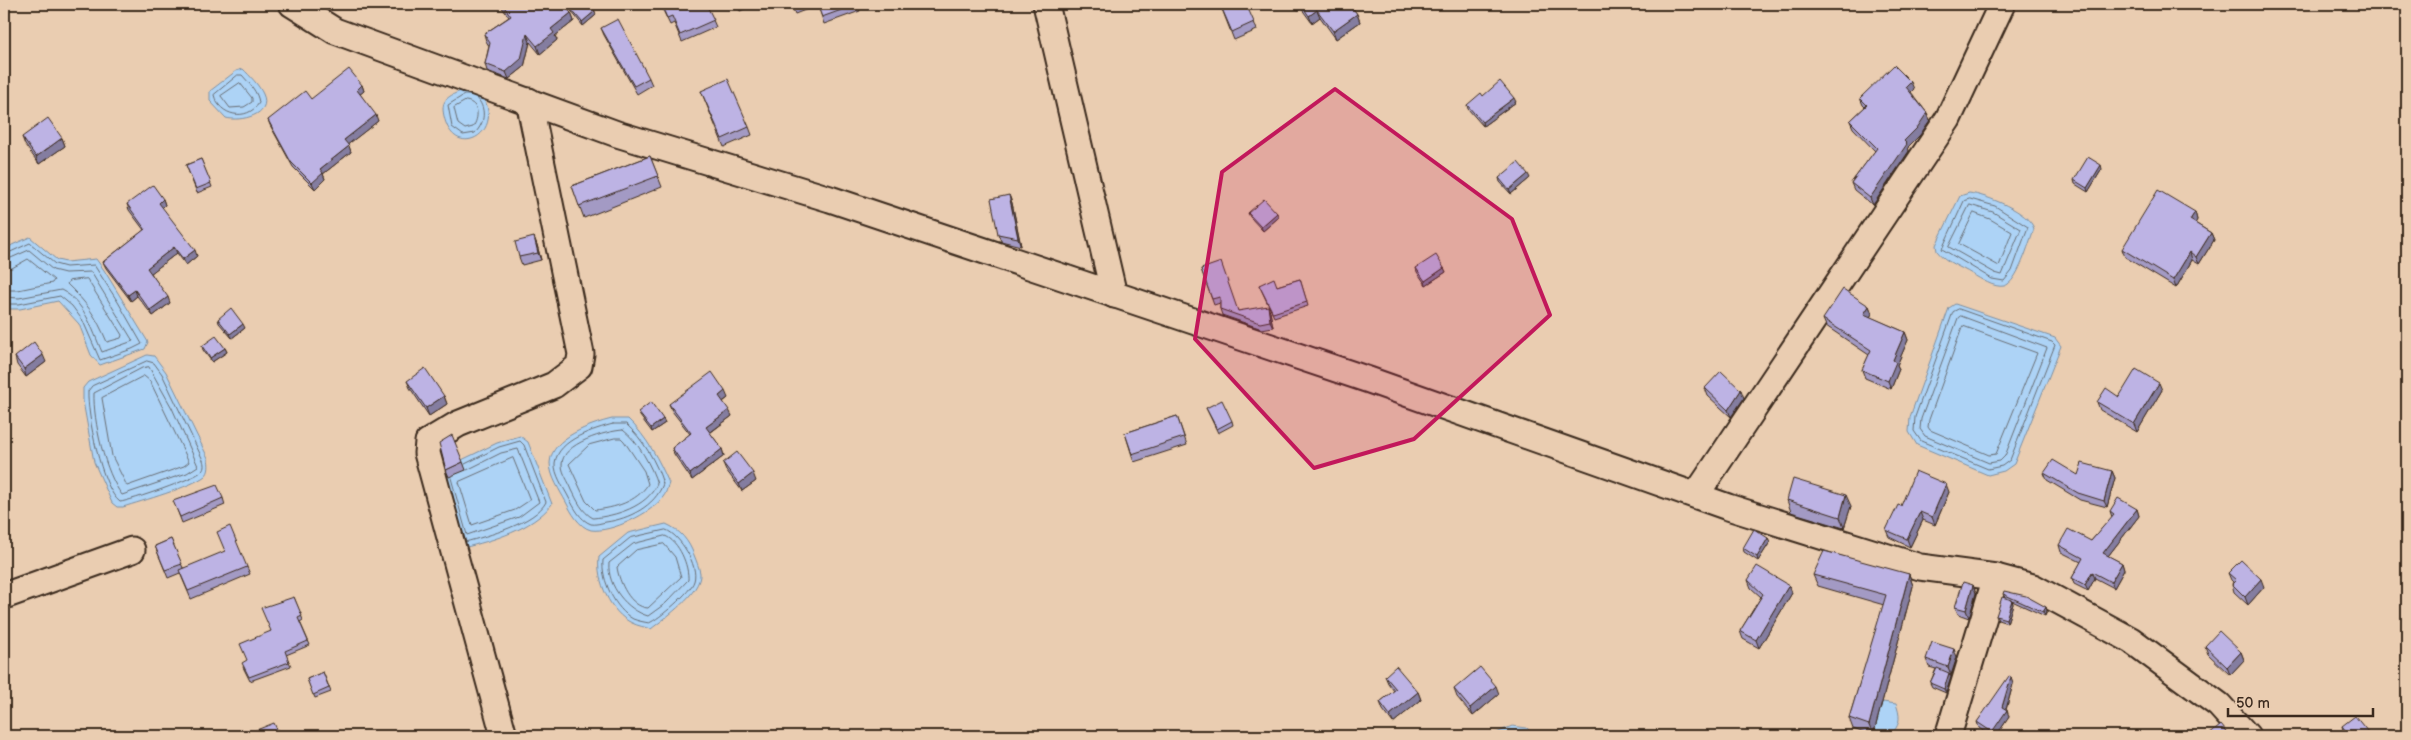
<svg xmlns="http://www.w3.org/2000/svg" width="2411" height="740" font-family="'Balsamiq Sans',sans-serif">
<rect width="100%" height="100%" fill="#eacdb1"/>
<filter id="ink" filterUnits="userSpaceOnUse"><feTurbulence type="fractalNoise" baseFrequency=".02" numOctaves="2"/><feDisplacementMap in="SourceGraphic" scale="10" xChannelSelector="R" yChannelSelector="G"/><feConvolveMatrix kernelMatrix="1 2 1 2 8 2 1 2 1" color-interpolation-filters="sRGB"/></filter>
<g filter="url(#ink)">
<g fill="#add3f6" stroke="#7f8fa0">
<path d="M 243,69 C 250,76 259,85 263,94 C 273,115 240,122 226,118 L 210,101 L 210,91 L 236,71 Z"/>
<path d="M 463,90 L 481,94 C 508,132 454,163 444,116 C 440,99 449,96 463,90 Z"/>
<path d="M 1969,193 C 1986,195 2030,212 2034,229 C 2029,242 2018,283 2004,286 C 1994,288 1981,279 1972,274 C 1961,267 1945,262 1937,251 L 1936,245 L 1960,196 Z"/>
<path d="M 30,237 L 57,260 L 66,262 L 96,259 L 104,270 L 148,342 L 145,349 L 100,365 L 91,355 L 79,324 L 58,301 L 20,309 L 4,309 L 4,252 L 12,245 Z"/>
<path d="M 1955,304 L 2055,338 L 2061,346 L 2014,464 L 2004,471 L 1988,475 L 1917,445 L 1909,432 L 1910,417 L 1949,308 Z"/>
<path d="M 147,355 L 154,356 L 166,372 L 208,458 C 209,464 210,472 205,476 C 191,487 142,501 123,507 L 117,507 L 112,503 L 94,462 L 83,401 L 83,388 L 88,382 Z"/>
<path d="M 612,419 L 628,419 C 647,437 659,460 669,483 C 667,488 666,494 663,497 C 652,513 611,533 591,530 C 579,527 571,512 566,502 C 560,491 550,476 550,463 C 551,437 592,424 612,419 Z"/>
<path d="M 520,436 L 528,442 L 552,504 C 532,530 493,540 463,548 L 443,469 L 497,443 Z"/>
<path d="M 666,524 C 680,530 689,541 694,555 C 696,560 699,567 700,573 C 702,592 665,618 651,629 C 645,627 638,626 632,623 C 610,613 596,580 599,557 L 628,533 Z"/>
<path d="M 1883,702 L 1896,704 C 1900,715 1901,723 1893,732 L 1880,733 L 1872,727 L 1875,707 Z"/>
<path d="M 1512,726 L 1527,728 L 1535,736 L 1490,736 Z"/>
</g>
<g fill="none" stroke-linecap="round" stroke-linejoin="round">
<g stroke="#696e74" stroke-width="1">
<path d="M 238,75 L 242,75 C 249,83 258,92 259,103 C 247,122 219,116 214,95 Z"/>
<path d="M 240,83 L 252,98 L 252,102 L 244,107 L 230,108 L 221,96 Z"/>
<path d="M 471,95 L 464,95 L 448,105 L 452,127 L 463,135 L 475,133 C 485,123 487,108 476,97"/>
<path d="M 466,101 C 480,103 479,118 473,127 L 465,129 L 458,124 L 454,108 Z"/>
<path d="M 1970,199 L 1995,206 L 2028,227 L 2012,271 L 2004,281 L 1992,279 L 1942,249 L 1964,201 Z"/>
<path d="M 1970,205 L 1993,212 L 2021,229 L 2002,275 L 1995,273 L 1949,247 Z"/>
<path d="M 1974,213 L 1990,219 L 2012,232 L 1999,266 L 1959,244 Z"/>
<path d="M 4,255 L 30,243 L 55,264 L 66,267 L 94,265 L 118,302 L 142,344 L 132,349 L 100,360 L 83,321 L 72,306 L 60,296 L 19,304 L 4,304"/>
<path d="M 4,261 L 29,250 L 53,270 L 65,273 L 91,272 L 133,341 L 102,352 C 92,329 85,302 61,290 L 19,298 L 4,297"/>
<path d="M 4,269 L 12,268 L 28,259 L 54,280 L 52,283 L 18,290 L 4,290"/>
<path d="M 87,279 L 122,335 L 121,338 L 107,342 C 96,316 87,303 67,284 L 69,281 Z"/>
<path d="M 1959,309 L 2052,342 L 2055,345 L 2010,460 L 2002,466 L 1988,469 L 1921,441 L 1914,431 L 1915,417 L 1953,312 Z"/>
<path d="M 1961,316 L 2047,348 L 2005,456 L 2000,461 L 1989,463 L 1925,436 L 1920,429 L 1921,419 L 1958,318 Z"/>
<path d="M 1963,326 L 2037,353 L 1996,454 L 1989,455 L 1930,430 L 1928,427 L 1929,420 Z"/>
<path d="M 147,361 L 154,363 L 162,374 L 203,460 C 204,463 205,468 202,471 C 197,478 130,501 120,502 C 101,488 87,414 88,391 L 92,386 Z"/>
<path d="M 149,367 L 172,408 L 198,466 L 187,473 L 122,495 C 105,473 93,421 94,393 L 142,368 Z"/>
<path d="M 144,376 L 150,381 L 189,462 L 184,466 L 127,486 L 112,456 L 102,398 Z"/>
<path d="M 613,424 L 626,424 C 643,439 657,463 663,484 C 655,506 629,519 606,522 C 601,523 595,525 591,524 C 580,520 574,507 569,498 C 564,488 554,474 555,463 C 558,439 595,429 613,424 Z"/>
<path d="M 623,430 C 638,441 652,467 657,484 C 647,507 615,516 593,518 C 582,512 577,500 572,490 C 569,482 562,473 562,465 C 561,443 607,431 623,430 Z"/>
<path d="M 615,438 L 621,438 L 624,441 L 644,471 L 648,484 C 637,502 614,508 595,510 L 586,501 L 569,464 L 589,445 Z"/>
<path d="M 513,458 L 530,500 L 515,510 L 472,525 L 459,482 Z"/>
<path d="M 465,464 L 499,447 L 520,441 L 524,445 L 546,502 C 535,523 488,536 465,542"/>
<path d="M 451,478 L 467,535 L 519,517 L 539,502 L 518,449 L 501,453 L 467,470"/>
<path d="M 666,530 C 680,535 699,566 694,581 C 691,592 659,619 649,623 C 644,622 638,621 633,619 C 615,609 601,580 603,560 L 630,538 Z"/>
<path d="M 665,536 C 679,541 689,566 688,580 L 666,603 L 648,616 C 627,610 607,586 609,563 L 633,544 Z"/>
<path d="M 664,544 L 675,557 L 681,577 L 648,608 C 630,607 619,582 617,567 L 636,550 Z"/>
</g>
<g stroke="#3b2a1e" stroke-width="29">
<g id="minor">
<path d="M 292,4 L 335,31 L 617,134 L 830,199 L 1369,380 L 1728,507 L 1920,567 L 1996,577 L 2033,587 L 2131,640 L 2219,705 L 2247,736"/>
<path d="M 1046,4 L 1114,295"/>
<path d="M 1696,495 L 1948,119 L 2002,4"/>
<path d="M 4,596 L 132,550"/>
<path d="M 504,736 L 427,453 L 428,442 L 458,424 L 554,385 L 579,366 L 581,354 L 529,101"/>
<path d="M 1948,736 L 1996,577"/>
</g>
</g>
<use href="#minor" stroke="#eacdb1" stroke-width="25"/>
</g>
<g fill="#a39ac4" stroke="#3b2a1e">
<path d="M 501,4 L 528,4 L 531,7 L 571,13 L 574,21 L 555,36 L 557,40 L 540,54 L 530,42 L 524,67 L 509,79 L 487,71 L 485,64 L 489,46 L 486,41 L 484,34 L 509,17 L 503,9 Z"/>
<path d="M 660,4 L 706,4 L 716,27 L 682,42 L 674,23 L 670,25 Z"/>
<path d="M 736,4 L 755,4 L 740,11 Z"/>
<path d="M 791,4 L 858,4 L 860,11 L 824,24 L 818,5 L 795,14 Z"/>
<path d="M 1220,4 L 1254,22 L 1257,30 L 1234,40 Z"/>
<path d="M 1293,4 L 1350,4 L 1357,14 L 1360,22 L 1336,39 L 1320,17 L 1312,23 L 1301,8 L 1298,10 Z"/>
<path d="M 570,8 L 596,15 L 583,26 L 572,12 Z"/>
<path d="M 601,28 L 649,78 L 652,85 L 637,94 L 604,35 Z"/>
<path d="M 362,85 L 364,91 L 360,94 L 378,121 L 348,144 L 351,152 L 323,174 L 325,179 L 315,189 L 293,167 L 270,125 L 268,120 L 311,99 Z"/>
<path d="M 1914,89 L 1911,92 L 1927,113 L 1930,120 L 1920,135 L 1908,147 L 1909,151 L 1873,205 L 1854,190 L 1851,183 L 1875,151 L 1853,128 L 1850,121 L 1865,107 L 1863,105 L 1860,98 Z"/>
<path d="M 701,91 L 749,127 L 752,135 L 724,147 Z"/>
<path d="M 1516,102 L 1483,126 L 1468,109 L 1467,105 Z"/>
<path d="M 22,137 L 62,138 L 65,146 L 39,164 L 25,145 Z"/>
<path d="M 650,156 L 662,187 L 584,218 L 572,186 Z"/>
<path d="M 201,159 L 212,187 L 197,193 L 186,165 Z"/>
<path d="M 2102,169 L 2088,192 L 2075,184 L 2074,180 Z"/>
<path d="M 1499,178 L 1530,178 L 1511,194 L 1500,182 Z"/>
<path d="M 1009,195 L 1012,203 L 1021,246 L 1001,241 L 998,234 Z"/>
<path d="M 163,199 L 165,205 L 162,208 L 197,256 L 186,265 L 177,253 L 151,273 L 170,303 L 153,316 L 137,296 L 131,301 L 106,268 L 103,262 L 144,230 L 129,210 L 127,204 Z"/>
<path d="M 2195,212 L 2197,220 L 2195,223 L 2211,233 L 2214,240 L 2199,264 L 2192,260 L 2176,288 L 2125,257 L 2122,249 Z"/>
<path d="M 1248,213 L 1279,217 L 1263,231 L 1250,217 Z"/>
<path d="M 534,237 L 537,245 L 541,260 L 522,265 L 519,257 Z"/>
<path d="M 1416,268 L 1444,268 L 1446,272 L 1426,285 L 1417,272 Z"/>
<path d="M 1201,269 L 1238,311 L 1270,312 L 1273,327 L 1262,329 L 1222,315 L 1220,309 L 1220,303 L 1214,305 Z"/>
<path d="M 1300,279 L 1308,306 L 1274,317 L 1259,285 L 1277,286 Z"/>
<path d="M 1869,306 L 1872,314 L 1870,317 L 1905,332 L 1908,340 L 1897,365 L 1899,369 L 1891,389 L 1865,378 L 1862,370 L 1869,355 L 1826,326 L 1823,319 Z"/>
<path d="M 218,319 L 245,328 L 232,338 L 219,323 Z"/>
<path d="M 202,346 L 225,348 L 227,352 L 212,362 L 203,350 Z"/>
<path d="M 15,357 L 46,362 L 26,377 L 17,365 Z"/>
<path d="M 407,381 L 444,396 L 447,404 L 429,416 L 410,388 Z"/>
<path d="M 1705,388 L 1744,398 L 1731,417 L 1708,396 Z"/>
<path d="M 2162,390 L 2137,432 L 2100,410 L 2097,402 L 2119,397 Z"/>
<path d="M 728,398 L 723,402 L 732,416 L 710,433 L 722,449 L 724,456 L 692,480 L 674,454 L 672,448 L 690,434 L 672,411 L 669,404 Z"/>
<path d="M 1206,408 L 1232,421 L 1233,425 L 1218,433 Z"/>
<path d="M 638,412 L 663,419 L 665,423 L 652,432 L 640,416 Z"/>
<path d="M 1177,416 L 1187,445 L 1134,462 L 1125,433 Z"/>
<path d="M 463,462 L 466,470 L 449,477 L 446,470 Z"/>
<path d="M 723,463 L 756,481 L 742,491 L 726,470 Z"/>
<path d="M 2112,471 L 2115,478 L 2107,507 L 2080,500 L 2047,480 L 2044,473 L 2078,475 Z"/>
<path d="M 1949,492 L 1935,525 L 1923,520 L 1910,547 L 1889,537 L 1886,530 L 1901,506 Z"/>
<path d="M 223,498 L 225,505 L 182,523 L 176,507 Z"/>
<path d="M 1787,500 L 1851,506 L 1844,528 L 1791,512 Z"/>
<path d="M 2137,509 L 2139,516 L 2108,556 L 2122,563 L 2124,570 L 2114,588 L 2095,578 L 2088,591 L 2074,584 L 2072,578 L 2081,562 L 2061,552 L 2059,545 L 2091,541 L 2112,517 L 2110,511 Z"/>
<path d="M 1768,538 L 1770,542 L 1758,561 L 1744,552 L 1743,548 Z"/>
<path d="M 171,539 L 183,568 L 247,567 L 250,574 L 191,599 L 180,573 L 168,578 L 155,546 Z"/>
<path d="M 2228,573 L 2264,587 L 2248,605 L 2234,592 L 2232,584 L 2233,582 L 2231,580 Z"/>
<path d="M 1909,574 L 1913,586 L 1873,736 L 1853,729 L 1849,718 L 1884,605 L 1818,586 L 1813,575 Z"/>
<path d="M 1748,580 L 1789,585 L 1792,593 L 1759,648 L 1743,639 L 1740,631 L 1761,597 L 1751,588 Z"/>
<path d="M 1973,585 L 1976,593 L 1969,618 L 1958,614 L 1955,607 Z"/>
<path d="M 2003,594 L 2046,607 L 2047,611 L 2045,616 L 2012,601 L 2013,604 L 2007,623 L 1998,620 L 1996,616 L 2005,598 Z"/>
<path d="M 294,597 L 303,620 L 300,622 L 310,645 L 286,655 L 291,666 L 250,681 L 243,667 L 247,661 L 271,631 Z"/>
<path d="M 2205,646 L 2241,652 L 2244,660 L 2230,675 L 2208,654 Z"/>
<path d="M 1957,657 L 1951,675 L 1950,674 L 1951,677 L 1946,693 L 1932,687 L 1930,683 L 1936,669 L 1929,667 L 1926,659 Z"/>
<path d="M 323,672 L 331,692 L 315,698 L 307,679 Z"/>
<path d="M 1385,676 L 1418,692 L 1421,700 L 1393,723 L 1383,710 L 1380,702 L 1394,691 L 1388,683 Z"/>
<path d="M 2013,684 L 2006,710 L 2009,717 L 1996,736 L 1990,736 L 1979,728 L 1977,722 Z"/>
<path d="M 1454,689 L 1499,694 L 1473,716 L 1457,697 Z"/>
<path d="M 2342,726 L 2368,732 L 2370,736 L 2348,736 L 2343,730 Z"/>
</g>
<g fill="#847da0" stroke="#3b2a1e">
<path d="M 1296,4 L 1300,4 L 1301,8 L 1298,10 Z"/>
<path d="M 1317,10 L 1320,17 L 1312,23 L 1309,16 Z"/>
<path d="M 595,11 L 596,15 L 583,26 L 582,22 Z"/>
<path d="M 571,13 L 574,21 L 555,36 L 557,40 L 540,54 L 537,46 L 551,29 Z"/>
<path d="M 1357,14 L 1360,22 L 1336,39 L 1333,31 Z"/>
<path d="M 527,34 L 530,42 L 524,67 L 509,79 L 506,72 Z"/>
<path d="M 1911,82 L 1914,89 L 1909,94 L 1906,87 Z"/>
<path d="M 362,85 L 364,91 L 359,95 L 357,90 Z"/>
<path d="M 1514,98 L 1516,102 L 1483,126 L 1482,122 Z"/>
<path d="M 1927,113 L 1930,120 L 1920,135 L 1908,147 L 1909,151 L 1873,205 L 1870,198 L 1904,141 Z"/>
<path d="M 376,115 L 378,121 L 346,146 L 344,140 Z"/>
<path d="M 62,138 L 65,146 L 39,164 L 36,157 Z"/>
<path d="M 349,146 L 351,152 L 323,174 L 325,179 L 315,189 L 312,183 L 320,169 Z"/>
<path d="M 2101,165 L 2102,169 L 2088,192 L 2087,188 Z"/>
<path d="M 1528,174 L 1530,178 L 1511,194 L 1509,190 Z"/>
<path d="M 1009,195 L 1012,203 L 1021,246 L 1018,238 Z"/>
<path d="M 163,199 L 165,205 L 161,209 L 159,203 Z"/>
<path d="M 2195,212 L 2197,220 L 2193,228 L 2190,220 Z"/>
<path d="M 1277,213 L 1279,217 L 1263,231 L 1261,227 Z"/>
<path d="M 2211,233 L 2214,240 L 2199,264 L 2196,257 Z"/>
<path d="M 534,237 L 537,245 L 541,260 L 538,253 Z"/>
<path d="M 174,247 L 177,253 L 150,274 L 147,268 Z"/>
<path d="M 195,250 L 197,256 L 186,265 L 183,259 Z"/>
<path d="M 2190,252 L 2192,260 L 2176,288 L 2173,280 Z"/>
<path d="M 1444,268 L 1446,272 L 1426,285 L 1425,281 Z"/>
<path d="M 135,290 L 137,296 L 131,301 L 128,295 Z"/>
<path d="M 168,297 L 170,303 L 153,316 L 150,310 Z"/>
<path d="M 1268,306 L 1270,312 L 1273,327 L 1270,321 Z"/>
<path d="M 1869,306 L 1872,314 L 1866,322 L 1864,314 Z"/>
<path d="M 243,324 L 245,328 L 232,338 L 230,334 Z"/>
<path d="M 1905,332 L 1908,340 L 1897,365 L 1899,369 L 1891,389 L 1888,381 L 1893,360 Z"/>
<path d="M 225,348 L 227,352 L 212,362 L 210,358 Z"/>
<path d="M 43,355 L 46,362 L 26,377 L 24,369 Z"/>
<path d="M 2159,383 L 2162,390 L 2137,432 L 2134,424 Z"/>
<path d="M 1741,390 L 1744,398 L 1731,417 L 1728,410 Z"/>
<path d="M 725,391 L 728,398 L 721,403 L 719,396 Z"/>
<path d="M 444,396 L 447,404 L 429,416 L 426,408 Z"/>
<path d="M 729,410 L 732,416 L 708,434 L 706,427 Z"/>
<path d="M 663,419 L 665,423 L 652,432 L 651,428 Z"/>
<path d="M 722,449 L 724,456 L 692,480 L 690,474 Z"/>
<path d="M 2112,471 L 2115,478 L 2107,507 L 2104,501 Z"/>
<path d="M 753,473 L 756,481 L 742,491 L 739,484 Z"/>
<path d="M 1946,484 L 1949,492 L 1935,525 L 1932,517 Z"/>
<path d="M 1846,495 L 1851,506 L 1844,528 L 1840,517 Z"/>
<path d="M 2137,509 L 2139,516 L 2105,560 L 2103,553 Z"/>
<path d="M 1920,512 L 1923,520 L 1910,547 L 1907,539 Z"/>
<path d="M 1768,538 L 1770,542 L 1758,561 L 1757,557 Z"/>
<path d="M 2122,563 L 2124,570 L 2114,588 L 2111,582 Z"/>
<path d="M 2092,572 L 2095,578 L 2088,591 L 2085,585 Z"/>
<path d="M 1909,574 L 1913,586 L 1873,736 L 1869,725 Z"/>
<path d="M 2261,579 L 2264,587 L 2248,605 L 2245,597 Z"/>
<path d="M 1789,585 L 1792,593 L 1759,648 L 1756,640 Z"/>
<path d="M 1973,585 L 1976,593 L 1969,618 L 1966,610 Z"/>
<path d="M 2012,600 L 2013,604 L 2007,623 L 2006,619 Z"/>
<path d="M 2046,607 L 2047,611 L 2045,616 L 2043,612 Z"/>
<path d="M 1954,649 L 1957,657 L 1951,675 L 1948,667 Z"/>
<path d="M 2241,652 L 2244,660 L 2230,675 L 2227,667 Z"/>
<path d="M 1949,673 L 1951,677 L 1946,693 L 1944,689 Z"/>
<path d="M 2011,677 L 2013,684 L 2005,713 L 2007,710 L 2009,717 L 1996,736 L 1993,736 L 1992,732 L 2002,707 Z"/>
<path d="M 1496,686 L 1499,694 L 1473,716 L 1470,708 Z"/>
<path d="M 1418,692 L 1421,700 L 1393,723 L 1390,715 Z"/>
<path d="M 2368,732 L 2369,736 L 2363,736 Z"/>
</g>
<g fill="#bdb3e4" stroke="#3b2a1e">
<path d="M 502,4 L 528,4 L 531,7 L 535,4 L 563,4 L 571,13 L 551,29 L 554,33 L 537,46 L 527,34 L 521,59 L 506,72 L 485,64 L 490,43 L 484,34 L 511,16 Z"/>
<path d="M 576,4 L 589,4 L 595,11 L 582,22 L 570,8 Z"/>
<path d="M 661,4 L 706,4 L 714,20 L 680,35 L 672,16 L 667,18 Z"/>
<path d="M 791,4 L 800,4 L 792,7 Z"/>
<path d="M 817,4 L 858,4 L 822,17 Z"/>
<path d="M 1220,4 L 1246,4 L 1254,22 L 1232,32 Z"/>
<path d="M 1301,4 L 1350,4 L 1357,14 L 1333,31 L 1317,10 L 1309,16 Z"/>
<path d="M 618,19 L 649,78 L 634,86 L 601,28 Z"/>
<path d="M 1894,65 L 1911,82 L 1906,87 L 1927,113 L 1917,128 L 1904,141 L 1907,144 L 1870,198 L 1851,183 L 1877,148 L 1850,121 L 1867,105 L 1860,98 Z"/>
<path d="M 349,69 L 362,85 L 357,90 L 376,115 L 344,140 L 349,146 L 320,169 L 323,173 L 312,183 L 291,162 L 268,120 L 305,91 L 311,99 Z"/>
<path d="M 728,79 L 749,127 L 722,139 L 701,91 Z"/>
<path d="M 1500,81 L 1514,98 L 1482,122 L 1467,105 L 1481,93 L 1483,96 Z"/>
<path d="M 48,118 L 62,138 L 36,157 L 22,137 Z"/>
<path d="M 650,156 L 658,176 L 579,206 L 572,186 Z"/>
<path d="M 2088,157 L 2101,165 L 2087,188 L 2074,180 Z"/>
<path d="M 201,159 L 211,183 L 196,189 L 186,165 Z"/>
<path d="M 1518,162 L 1528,174 L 1509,190 L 1499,178 Z"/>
<path d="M 153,185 L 163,199 L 159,203 L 195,250 L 183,259 L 174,247 L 147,268 L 168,297 L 150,310 L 135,290 L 128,295 L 103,262 L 145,229 L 127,204 Z"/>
<path d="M 2158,190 L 2195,212 L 2190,220 L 2211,233 L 2196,257 L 2190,252 L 2173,280 L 2122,249 Z"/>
<path d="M 1009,195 L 1018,238 L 998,234 L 991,199 Z"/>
<path d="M 1264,199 L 1277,213 L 1261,227 L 1248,213 Z"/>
<path d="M 534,237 L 538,253 L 519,257 L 515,242 Z"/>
<path d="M 1436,255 L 1444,268 L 1425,281 L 1416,268 Z"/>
<path d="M 1221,262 L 1238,311 L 1268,306 L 1270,321 L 1260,323 L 1220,309 L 1220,297 L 1212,299 L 1201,269 Z"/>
<path d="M 1274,278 L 1277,286 L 1300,279 L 1307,302 L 1273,313 L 1259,285 Z"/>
<path d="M 1843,289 L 1869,306 L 1864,314 L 1905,332 L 1893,360 L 1896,362 L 1888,381 L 1862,370 L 1871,350 L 1823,319 Z"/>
<path d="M 231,308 L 243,324 L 230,334 L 218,319 Z"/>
<path d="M 216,336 L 225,348 L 210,358 L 202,346 Z"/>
<path d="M 34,342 L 43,355 L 24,369 L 15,357 Z"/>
<path d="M 425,368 L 444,396 L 426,408 L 407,381 Z"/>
<path d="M 2136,369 L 2159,383 L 2134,424 L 2097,402 L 2106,388 L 2119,397 Z"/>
<path d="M 1721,371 L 1741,390 L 1728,410 L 1705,388 Z"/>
<path d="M 712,372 L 725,391 L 719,396 L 729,410 L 706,427 L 722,449 L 690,474 L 672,448 L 691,433 L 669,404 Z"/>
<path d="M 1222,400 L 1232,421 L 1217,429 L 1206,408 Z"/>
<path d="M 651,402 L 663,419 L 651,428 L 638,412 Z"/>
<path d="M 1177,416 L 1184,437 L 1132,454 L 1125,433 Z"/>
<path d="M 452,435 L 463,462 L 446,470 L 439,443 Z"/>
<path d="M 737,452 L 753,473 L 739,484 L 723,463 Z"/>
<path d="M 2053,460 L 2078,475 L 2082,463 L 2112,471 L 2104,501 L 2078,493 L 2044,473 Z"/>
<path d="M 1915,471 L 1946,484 L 1932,517 L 1920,512 L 1907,539 L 1886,530 L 1898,505 L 1901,506 Z"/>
<path d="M 1793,479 L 1846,495 L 1840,517 L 1787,500 Z"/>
<path d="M 217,485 L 223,498 L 180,517 L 173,501 Z"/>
<path d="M 2118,498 L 2137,509 L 2103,553 L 2122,563 L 2111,582 L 2092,572 L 2085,585 L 2072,578 L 2083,558 L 2059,545 L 2068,529 L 2091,541 L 2114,514 L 2110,511 Z"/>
<path d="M 230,526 L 247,567 L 188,591 L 179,570 L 225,551 L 217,532 Z"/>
<path d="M 1754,529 L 1768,538 L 1757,557 L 1743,548 Z"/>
<path d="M 171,539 L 182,564 L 165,570 L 155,546 Z"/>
<path d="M 1824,551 L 1909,574 L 1869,725 L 1849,718 L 1886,595 L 1813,575 Z"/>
<path d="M 2241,560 L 2261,579 L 2245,597 L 2232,584 L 2236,580 L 2228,573 Z"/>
<path d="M 1757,566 L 1789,585 L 1756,640 L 1740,631 L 1763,594 L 1748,580 Z"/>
<path d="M 1963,582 L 1973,585 L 1966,610 L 1955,607 Z"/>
<path d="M 2004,591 L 2026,596 L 2046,607 L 2043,612 L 2003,594 Z"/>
<path d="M 294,597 L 302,616 L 298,618 L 308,641 L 285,651 L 289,662 L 249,677 L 242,663 L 247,660 L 240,644 L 271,631 L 261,608 Z"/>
<path d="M 2002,597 L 2012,600 L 2006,619 L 1996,616 Z"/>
<path d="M 2219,631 L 2241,652 L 2227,667 L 2205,646 Z"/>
<path d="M 1932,642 L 1954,649 L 1948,667 L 1926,659 Z"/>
<path d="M 1396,666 L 1418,692 L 1390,715 L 1380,702 L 1396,689 L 1385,676 Z"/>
<path d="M 1480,667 L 1496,686 L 1470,708 L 1454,689 Z"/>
<path d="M 1937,668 L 1949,673 L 1944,689 L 1930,683 Z"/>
<path d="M 323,672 L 329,688 L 313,695 L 307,679 Z"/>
<path d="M 2009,676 L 2011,677 L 2002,707 L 2007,710 L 1992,732 L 1977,722 Z"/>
<path d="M 2355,716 L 2368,732 L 2363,736 L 2350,736 L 2342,726 Z"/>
<path d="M 274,723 L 280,736 L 256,736 L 254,731 Z"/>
<path d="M 2221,725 L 2230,736 L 2208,736 Z"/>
<path d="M 329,731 L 331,736 L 317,736 Z"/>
</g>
</g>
<path fill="#c2185b" fill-opacity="0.2" stroke="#c2185b" stroke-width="4" stroke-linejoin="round" d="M 1335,89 L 1512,219 L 1550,315 L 1414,439 L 1314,468 L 1195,339 L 1222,172 Z"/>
<rect width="2411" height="740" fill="none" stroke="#eacdb1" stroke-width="20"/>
<rect x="10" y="10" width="2391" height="720" fill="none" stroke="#3b2a1e" stroke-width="2" filter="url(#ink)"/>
<path d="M2228 708v8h145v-8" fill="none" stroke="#3b2a1e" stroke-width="2.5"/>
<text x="2236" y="708" font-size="15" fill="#3b2a1e" stroke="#eacdb1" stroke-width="4" paint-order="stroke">50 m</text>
</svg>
